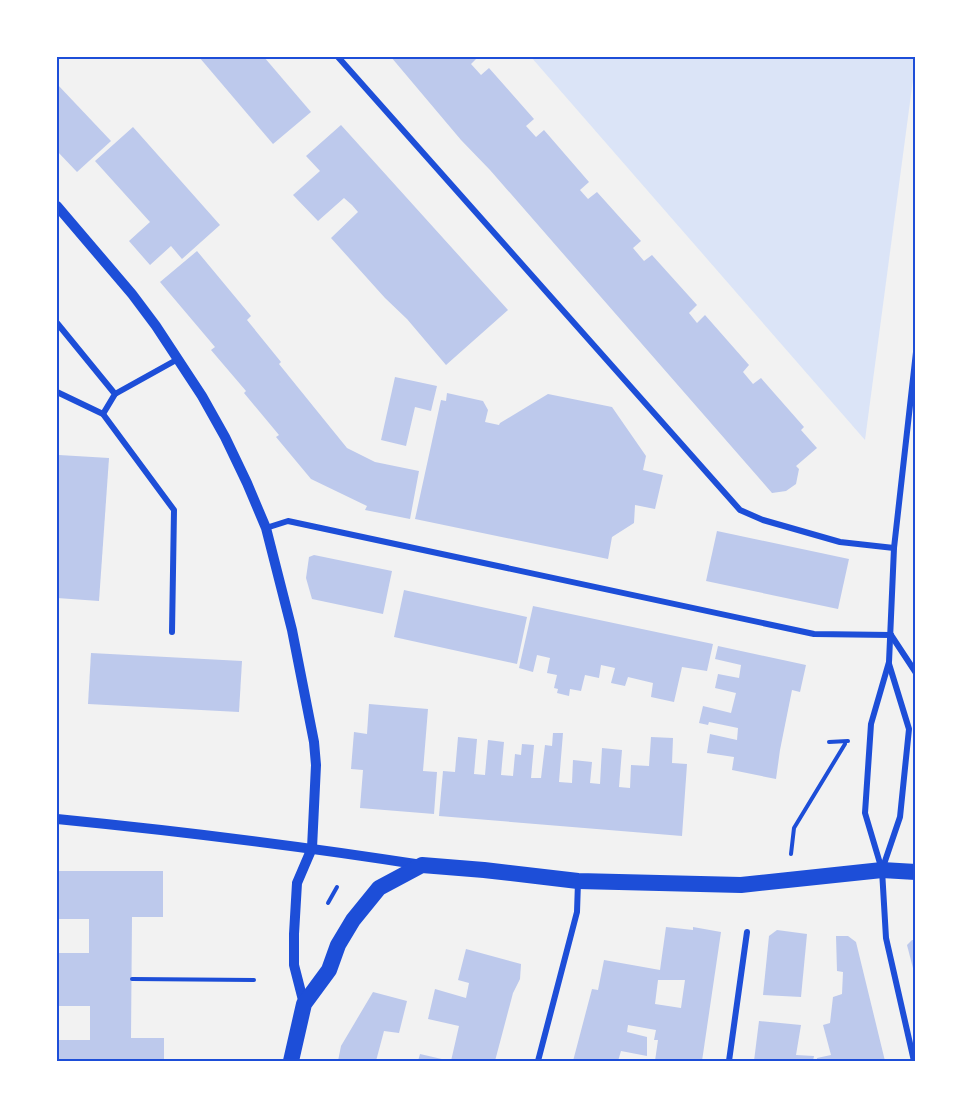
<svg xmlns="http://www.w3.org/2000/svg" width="973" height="1118" font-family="Mulish,sans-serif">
<rect width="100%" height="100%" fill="#f2f2f2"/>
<path fill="#dbe4f7" d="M 531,57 L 916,57 L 865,440 Z"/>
<g fill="#bdc9ec" fill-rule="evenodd">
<path d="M 199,57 L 264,57 L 311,112 L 273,144 Z"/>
<path d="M 391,57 L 478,57 L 471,64 L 481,75 L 489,68 L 534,119 L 526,126 L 536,137 L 544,130 L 589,182 L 580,190 L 588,199 L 597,192 L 641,241 L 633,248 L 644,261 L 652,255 L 697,305 L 689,313 L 697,323 L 705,315 L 749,365 L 743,372 L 753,384 L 761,378 L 804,427 L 801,430 L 817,448 L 796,466 L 799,469 L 796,484 L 786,491 L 772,493 L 490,170 L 461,140 Z"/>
<path d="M 57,84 L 111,141 L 77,172 L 57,151 Z"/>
<path d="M 341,125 L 508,310 L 446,365 L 407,319 L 385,298 L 331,238 L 358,212 L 352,205 L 344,198 L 318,221 L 293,195 L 320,171 L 306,156 Z"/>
<path d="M 133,127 L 220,225 L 182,259 L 171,246 L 150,265 L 129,241 L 150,222 L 95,161 Z"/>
<path d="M 197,251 L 251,316 L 247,320 L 281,362 L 279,364 L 347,448 L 375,462 L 419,471 L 410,519 L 365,510 L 367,506 L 311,479 L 276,437 L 279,435 L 244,393 L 246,391 L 211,350 L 215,347 L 160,282 Z"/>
<path d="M 395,377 L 437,386 L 431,411 L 415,407 L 406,446 L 381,440 Z"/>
<path d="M 447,393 L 483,401 L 488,410 L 485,422 L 499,425 L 500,423 L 548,394 L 612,407 L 646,456 L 643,470 L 663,475 L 655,509 L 635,505 L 634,523 L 612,537 L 608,559 L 415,519 L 441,400 L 446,401 Z"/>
<path d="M 59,455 L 109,458 L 99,601 L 57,598 L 57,484 Z"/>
<path d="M 717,531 L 849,559 L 838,609 L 706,581 Z"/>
<path d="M 314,555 L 392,571 L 383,614 L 312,599 L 306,578 L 309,557 Z"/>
<path d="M 404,590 L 527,617 L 517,664 L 394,637 Z"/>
<path d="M 533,606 L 713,644 L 707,671 L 682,667 L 674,702 L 651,697 L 653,683 L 628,677 L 625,686 L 611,683 L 615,668 L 601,665 L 599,678 L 585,675 L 581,691 L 570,689 L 569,696 L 557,693 L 558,689 L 554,688 L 557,675 L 547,673 L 550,658 L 537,655 L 533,672 L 519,668 Z"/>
<path d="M 718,646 L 806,665 L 800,692 L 792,690 L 780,750 L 776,779 L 732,770 L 734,757 L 707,753 L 710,734 L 737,740 L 738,728 L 709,722 L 708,725 L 699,723 L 703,706 L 731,713 L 736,693 L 715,688 L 718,674 L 739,678 L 741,665 L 715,659 Z"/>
<path d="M 91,653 L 242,661 L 239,712 L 88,704 Z"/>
<path d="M 369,704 L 428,709 L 423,771 L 437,772 L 434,814 L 360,808 L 363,770 L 351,769 L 354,732 L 367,734 Z"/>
<path d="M 553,733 L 563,733 L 559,782 L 572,783 L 573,760 L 592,762 L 590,783 L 600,784 L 602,748 L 622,750 L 619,787 L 630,788 L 631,765 L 649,766 L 651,737 L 673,738 L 672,763 L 687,764 L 682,836 L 439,816 L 443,771 L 455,772 L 458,737 L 477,739 L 474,774 L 485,775 L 488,740 L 504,742 L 501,775 L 513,776 L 515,754 L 521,755 L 522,744 L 534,745 L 531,778 L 541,778 L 545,745 L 552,746 Z"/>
<path d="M 57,871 L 163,871 L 163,917 L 132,917 L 131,1038 L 164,1038 L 164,1061 L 57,1061 L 57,1040 L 90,1040 L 90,1006 L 57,1006 L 57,953 L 89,953 L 89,919 L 57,919 Z"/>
<path d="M 666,927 L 693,930 L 693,927 L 721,932 L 702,1061 L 655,1061 L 658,1040 L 654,1040 L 656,1030 L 628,1025 L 627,1032 L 647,1037 L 647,1056 L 621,1051 L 618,1061 L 573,1061 L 592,989 L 598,990 L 604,960 L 660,970 ZM 658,980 L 685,980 L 681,1008 L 655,1004 Z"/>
<path d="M 777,930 L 807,934 L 801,997 L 763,995 L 769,936 Z"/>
<path d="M 836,936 L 848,936 L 856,942 L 885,1061 L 817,1061 L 817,1058 L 831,1055 L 823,1025 L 830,1023 L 833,997 L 842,994 L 843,972 L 837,971 Z"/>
<path d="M 912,940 L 916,940 L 915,976 L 907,945 Z"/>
<path d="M 466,949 L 521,964 L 520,979 L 513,993 L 495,1061 L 451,1061 L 459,1026 L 428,1019 L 435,989 L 466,998 L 469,983 L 458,980 Z"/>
<path d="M 373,992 L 407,1001 L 399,1033 L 384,1031 L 376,1061 L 338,1061 L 341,1046 Z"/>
<path d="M 759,1021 L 801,1025 L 796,1055 L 814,1056 L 813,1061 L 754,1061 Z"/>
<path d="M 420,1054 L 446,1060 L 446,1061 L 418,1061 Z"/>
</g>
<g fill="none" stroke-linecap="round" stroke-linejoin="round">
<g stroke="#1d4ed8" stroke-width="4">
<path d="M 829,742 L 848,741"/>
<path d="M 791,854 L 794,828 L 845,744"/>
<path d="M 328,903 L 337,887"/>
<path d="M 132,979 L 254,980"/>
</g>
<g stroke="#1d4ed8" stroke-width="6">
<path d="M 338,57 L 740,510 L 763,520 L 840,542 L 894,548"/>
<path d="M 57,323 L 115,394 L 103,414"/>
<path d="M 57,392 L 103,414 L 174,510 L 172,632"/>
<path d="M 115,394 L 178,359"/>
<path d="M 266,528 L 288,521 L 814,634 L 891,635"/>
<path d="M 891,635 L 916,673"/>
<path d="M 883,867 L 900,817 L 909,729 L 889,664"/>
<path d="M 538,1061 L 577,912 L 578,882"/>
<path d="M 729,1061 L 747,932"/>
<path d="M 914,1061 L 886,938 L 882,870 L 865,813 L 871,724 L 889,662 L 894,548 L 916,352"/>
</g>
<g stroke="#1d4ed8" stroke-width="10">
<path d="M 57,206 L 132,294 L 156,326 L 202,396 L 225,437 L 247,483 L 266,528 L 292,630 L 314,742 L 316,765 L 312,848 L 297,883 L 294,934 L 294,965 L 304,1004"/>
<path d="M 57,819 C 179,831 300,846 422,865"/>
</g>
<path stroke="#1d4ed8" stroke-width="16" d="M 291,1061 L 304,1004 L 329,970 L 338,945 L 353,920 L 379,888 L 422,865 L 484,870 L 578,881 L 741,885 L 882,870 L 916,872"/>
</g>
<rect width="973" height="1118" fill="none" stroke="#ffffff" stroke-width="117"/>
<rect x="58" y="58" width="856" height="1002" fill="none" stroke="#1d4ed8" stroke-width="2"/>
</svg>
